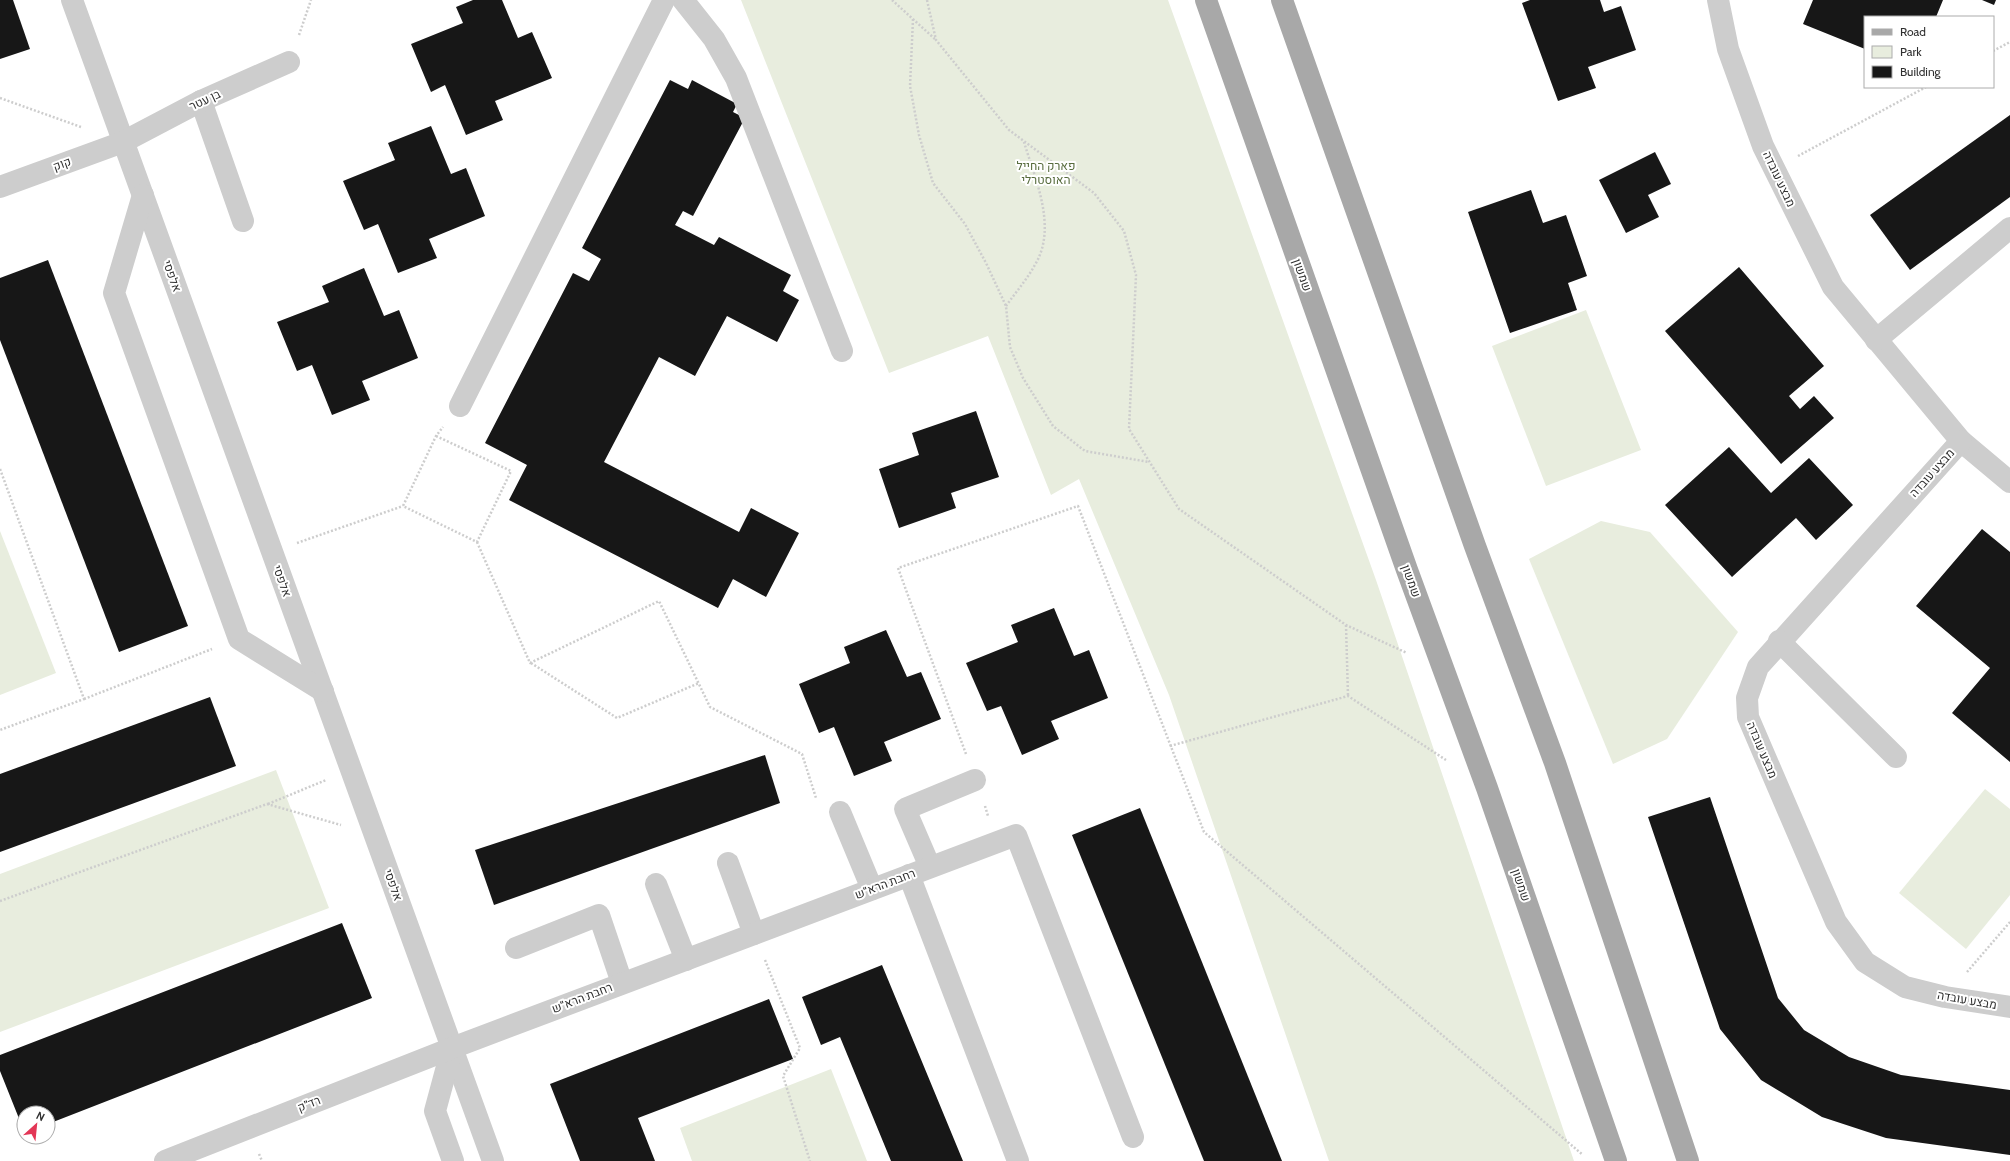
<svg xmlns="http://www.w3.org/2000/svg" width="2010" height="1161" font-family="Cabin,Heebo,sans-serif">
<rect width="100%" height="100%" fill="#fff"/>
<g fill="#e8edde">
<path d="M 741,0 L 1168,0 L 1376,580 L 1574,1161 L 1329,1161 L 1169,695 L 1079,479 L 1051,495 L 988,336 L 889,373 Z"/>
<path d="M 1586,310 L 1641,450 L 1546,486 L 1492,346 Z"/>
<path d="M 1601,521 L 1650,532 L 1738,632 L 1667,739 L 1613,764 L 1529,559 Z"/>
<path d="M 0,531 L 56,673 L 0,695 Z"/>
<path d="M 276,770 L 329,908 L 0,1032 L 0,874 Z"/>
<path d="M 1985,789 L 2010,809 L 2010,895 L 1966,949 L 1899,893 Z"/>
<path d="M 831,1069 L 867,1161 L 692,1161 L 680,1128 Z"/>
</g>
<g fill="#171717">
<path d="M 0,0 L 13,0 L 30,49 L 0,59 Z"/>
<path d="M 473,0 L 502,0 L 518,38 L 532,32 L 552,78 L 495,101 L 503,120 L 466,135 L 445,85 L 431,92 L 411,44 L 463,23 L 456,7 Z"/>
<path d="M 1530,0 L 1600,0 L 1604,12 L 1621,6 L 1636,50 L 1588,67 L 1596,88 L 1558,101 L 1522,3 Z"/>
<path d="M 1813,0 L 1943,0 L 1936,17 L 1865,17 L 1865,49 L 1803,24 Z"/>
<path d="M 1982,0 L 1996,0 L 1994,5 Z"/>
<path d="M 670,80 L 688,89 L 692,80 L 737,104 L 733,112 L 745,118 L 693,216 L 683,211 L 675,225 L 714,245 L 719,237 L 791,275 L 783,291 L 799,300 L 777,342 L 727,316 L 695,376 L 659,357 L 604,462 L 739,532 L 751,508 L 799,533 L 766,597 L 733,579 L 718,608 L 509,500 L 527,465 L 485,443 L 573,273 L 589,281 L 601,259 L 582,248 Z"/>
<path d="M 2010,115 L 2010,197 L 1910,270 L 1870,215 Z"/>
<path d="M 431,126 L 451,174 L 466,168 L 485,216 L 429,239 L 437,258 L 398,273 L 378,224 L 364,230 L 343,181 L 395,160 L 388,143 Z"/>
<path d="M 1655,152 L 1671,184 L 1648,195 L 1659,217 L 1626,233 L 1599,180 Z"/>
<path d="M 1531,190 L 1543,223 L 1566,215 L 1587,276 L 1568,283 L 1577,310 L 1510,333 L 1468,212 Z"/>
<path d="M 48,260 L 188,626 L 119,652 L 0,340 L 0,278 Z"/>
<path d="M 1739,267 L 1824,366 L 1789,396 L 1800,409 L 1814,396 L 1834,418 L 1781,464 L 1665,331 Z"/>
<path d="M 364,268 L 384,316 L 399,310 L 418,358 L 362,381 L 370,400 L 332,415 L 312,365 L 297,371 L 277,322 L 329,302 L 322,286 Z"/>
<path d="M 976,411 L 999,477 L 951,493 L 956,508 L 899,528 L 879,469 L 919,455 L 912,433 Z"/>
<path d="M 1729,447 L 1771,493 L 1809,458 L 1853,505 L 1816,540 L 1796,518 L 1732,577 L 1665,505 Z"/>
<path d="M 1982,529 L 2010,552 L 2010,762 L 1952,713 L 1990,668 L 1916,606 Z"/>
<path d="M 1054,608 L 1074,656 L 1089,650 L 1108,698 L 1051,721 L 1059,739 L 1022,755 L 1001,706 L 987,711 L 966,663 L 1018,642 L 1011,625 Z"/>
<path d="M 886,630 L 907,677 L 921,672 L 941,719 L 884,742 L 892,761 L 854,776 L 834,727 L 819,733 L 799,684 L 850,663 L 844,647 Z"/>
<path d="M 210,697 L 236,766 L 0,852 L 0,774 Z"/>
<path d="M 765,755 L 780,803 L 494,905 L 475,850 Z"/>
<path d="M 1710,797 L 1778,998 L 1804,1030 L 1849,1057 L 1901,1075 L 2010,1090 L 2010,1155 L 1886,1138 L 1822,1117 L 1761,1080 L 1720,1029 L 1648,817 Z"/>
<path d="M 1140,808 L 1282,1161 L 1204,1161 L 1072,835 Z"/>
<path d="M 342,923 L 372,998 L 48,1124 L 48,1113 L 24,1113 L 24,1131 L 0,1071 L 0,1055 Z"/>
<path d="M 882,965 L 963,1161 L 891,1161 L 840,1037 L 821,1045 L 802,997 Z"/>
<path d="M 769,999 L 793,1059 L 638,1118 L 655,1161 L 580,1161 L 550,1084 Z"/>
</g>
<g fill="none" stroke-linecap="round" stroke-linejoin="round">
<g stroke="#cdcdcd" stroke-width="2.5" stroke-dasharray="2 2" stroke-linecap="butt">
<path d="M 892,0 L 936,40"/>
<path d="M 927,0 L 936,40 L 1009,130 L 1094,193 L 1124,231 L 1136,275 L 1129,429 L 1179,509 L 1346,625 L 1407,653"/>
<path d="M 913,19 L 910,86 L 919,135 L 933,183 L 965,224 L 986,263 L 1006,306 L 1010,347 L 1023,378 L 1053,426 L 1085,451 L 1149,462"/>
<path d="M 299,35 L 311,0"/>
<path d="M 1993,51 L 2010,42"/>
<path d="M 0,98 L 81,127"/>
<path d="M 1798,156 L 1926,87"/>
<path d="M 1006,306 C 1016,292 1028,278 1036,263 C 1057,226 1035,179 1024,142"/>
<path d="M 436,436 L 511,471 L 477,542 L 403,506 L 436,436 L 443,427"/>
<path d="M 0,469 L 84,699 L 0,730"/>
<path d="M 477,542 L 530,663 L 659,601 L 710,707 L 802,754 L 816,798"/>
<path d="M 297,543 L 403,506"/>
<path d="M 1346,625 L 1348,696"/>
<path d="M 531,663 L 617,718 L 699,683"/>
<path d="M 84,699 L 212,649"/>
<path d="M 1170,746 L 1348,696 L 1446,760"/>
<path d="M 966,754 L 898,568 L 1078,506 L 1204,832 L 1583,1155"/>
<path d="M 268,804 L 326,780"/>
<path d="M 985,806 L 988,816"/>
<path d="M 0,901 L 267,804 L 341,825"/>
<path d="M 765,960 L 800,1048 L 783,1076 L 810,1161"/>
<path d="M 1967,972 L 2010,922"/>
<path d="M 259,1154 L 262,1161"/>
</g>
<g stroke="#cdcdcd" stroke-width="22">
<path d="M 72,0 L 493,1161"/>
<path d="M 683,0 L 714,39 L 736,78 L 842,351"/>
<path d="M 1718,0 L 1728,49 L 1763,146 L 1833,287 L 1961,441 L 2010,482"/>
<path d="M 201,101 L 243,221"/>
<path d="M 0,187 L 123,142 L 201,101 L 289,62"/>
<path d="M 143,195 L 114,293 L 239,639 L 323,691"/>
<path d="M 1876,340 L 2010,228"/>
<path d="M 460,406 L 664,0"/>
<path d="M 1961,441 L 1758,667 L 1747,698 L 1748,717 L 1836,922 L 1865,962 L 1905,987 L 1945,997 L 2010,1007"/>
<path d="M 1779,641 L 1896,757"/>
<path d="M 840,812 L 872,889"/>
<path d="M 728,863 L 754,934"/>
<path d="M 930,867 L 905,809 L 975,780"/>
<path d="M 909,875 L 1018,1161"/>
<path d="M 656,884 L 686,960"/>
<path d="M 516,948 L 599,915 L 622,983"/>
<path d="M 452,1048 L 435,1111 L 453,1161"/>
<path d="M 165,1161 L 452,1048 L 1016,835 L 1133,1137"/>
</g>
<g stroke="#a8a8a8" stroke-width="22">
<path d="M 1206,0 L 1407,570 L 1487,788 L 1616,1161"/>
<path d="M 1282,0 L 1475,546 L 1555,763 L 1688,1161"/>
</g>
</g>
<g text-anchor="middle" stroke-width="4" stroke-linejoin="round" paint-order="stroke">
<g font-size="12" fill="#303030" stroke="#fff">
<text transform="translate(205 100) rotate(-25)" y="4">בן עטר</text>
<text transform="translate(62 164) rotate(-20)" y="4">קוק</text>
<text transform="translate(1779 179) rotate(65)" y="4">מבצע עובדה</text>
<text transform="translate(1302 275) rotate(70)" y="4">שמשון</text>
<text transform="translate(172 276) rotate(70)" y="4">אלפסי</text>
<text transform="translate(1932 473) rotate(-48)" y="4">מבצע עובדה</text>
<text transform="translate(282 581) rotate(70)" y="4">אלפסי</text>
<text transform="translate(1411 581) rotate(70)" y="4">שמשון</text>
<text transform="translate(1762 750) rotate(67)" y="4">מבצע עובדה</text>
<text transform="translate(885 884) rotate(-21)" y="4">רחבת הרא"ש</text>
<text transform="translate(393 885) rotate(70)" y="4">אלפסי</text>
<text transform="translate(1521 885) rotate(71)" y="4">שמשון</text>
<text transform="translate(582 998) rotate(-21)" y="4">רחבת הרא"ש</text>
<text transform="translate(1967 1000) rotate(10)" y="4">מבצע עובדה</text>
<text transform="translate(309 1104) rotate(-22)" y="4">רד"ק</text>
</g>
<g font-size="12" fill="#586c3e" stroke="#fff">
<text x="1046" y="170">פארק החייל<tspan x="1046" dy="14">האוסטרלי</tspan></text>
</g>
</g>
<rect x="1864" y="16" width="130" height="72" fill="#ffffff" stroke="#acacac"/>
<rect x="1872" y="29" width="20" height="6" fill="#a8a8a8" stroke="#acacac"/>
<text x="1900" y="36" font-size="12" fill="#303030">Road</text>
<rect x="1872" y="46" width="20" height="12" fill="#e8edde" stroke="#acacac"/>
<text x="1900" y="56" font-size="12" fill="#303030">Park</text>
<rect x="1872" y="66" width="20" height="12" fill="#171717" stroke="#acacac"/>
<text x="1900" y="76" font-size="12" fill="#303030">Building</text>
<g transform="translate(36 1125) rotate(27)"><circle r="19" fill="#ffffff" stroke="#acacac"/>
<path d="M0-3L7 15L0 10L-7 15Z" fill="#e33656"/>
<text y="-6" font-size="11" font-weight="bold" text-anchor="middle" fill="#303030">N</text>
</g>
</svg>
